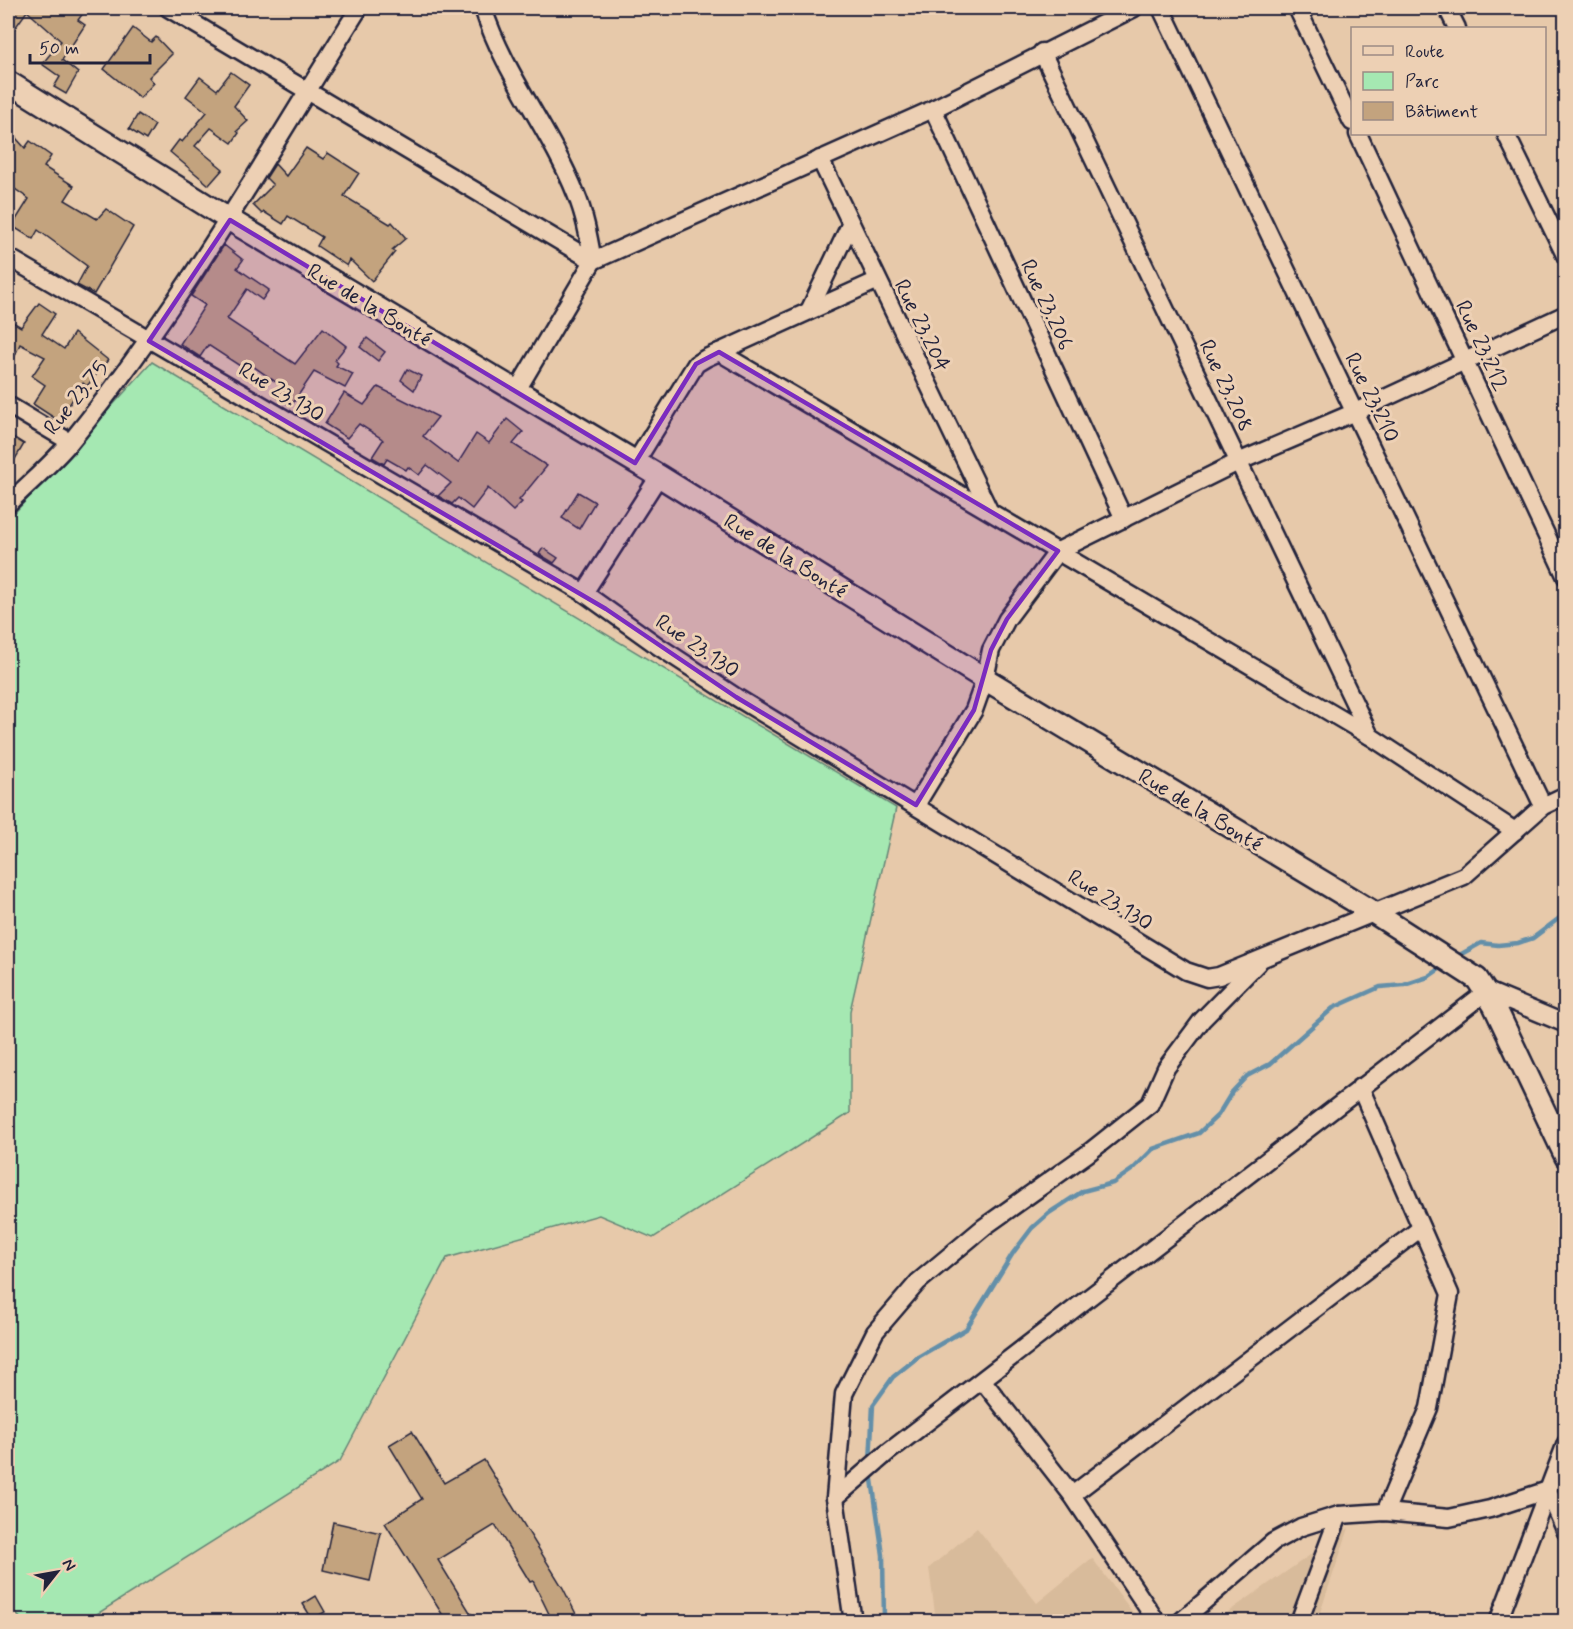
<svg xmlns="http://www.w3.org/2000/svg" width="1573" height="1629" font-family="Mynerve,sans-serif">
<rect width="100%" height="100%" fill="#e7c9aa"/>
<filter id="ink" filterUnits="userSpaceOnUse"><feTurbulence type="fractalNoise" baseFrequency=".0167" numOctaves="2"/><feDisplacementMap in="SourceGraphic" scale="12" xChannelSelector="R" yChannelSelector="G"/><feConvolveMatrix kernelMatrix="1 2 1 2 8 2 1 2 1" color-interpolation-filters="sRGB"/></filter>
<g filter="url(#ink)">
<g fill="#d8bb9b">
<path d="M 977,1528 L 1037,1603 L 1092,1558 L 1134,1614 L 1125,1622 L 936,1621 L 929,1568 Z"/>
<path d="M 1349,1528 L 1317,1621 L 1215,1621 Z"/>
</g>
<path fill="#a5e8b2" stroke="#648576" stroke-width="1.5" d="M 152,362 L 896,808 L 850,1011 L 850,1113 L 653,1238 L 599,1215 L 447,1258 L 340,1461 L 86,1621 L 23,1621 L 8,1605 L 8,520 Z"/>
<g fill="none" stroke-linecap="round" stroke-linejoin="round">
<g stroke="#648fa9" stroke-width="4.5">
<path d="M 1456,957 L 1481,943 L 1498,945 L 1518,943 L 1533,938 L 1566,913"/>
<path d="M 870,1462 L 873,1405 L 893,1377 L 918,1357 L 966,1329 L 1013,1253 L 1032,1228 L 1049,1213 L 1083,1191 L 1113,1183 L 1133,1169 L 1153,1149 L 1199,1133 L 1218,1115 L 1232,1092 L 1247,1076 L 1270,1064 L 1333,1008 L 1380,987 L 1404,985 L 1428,977 L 1444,966"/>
<path d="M 871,1473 L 883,1555 L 884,1622"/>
</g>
</g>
<g fill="#c3a37e" stroke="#22223b" stroke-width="1.5">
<path d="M 8,8 L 87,8 L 78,20 L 85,25 L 62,60 L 78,73 L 66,94 L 54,87 L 60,77 L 42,64 L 61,41 L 27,11 L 8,38 Z"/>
<path d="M 133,28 L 151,42 L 156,37 L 172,54 L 149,77 L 154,83 L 140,98 L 104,69 Z"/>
<path d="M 231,72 L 249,85 L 234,106 L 248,121 L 237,131 L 239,133 L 232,143 L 211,128 L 195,146 L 223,169 L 209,185 L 170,152 L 179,140 L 182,142 L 207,112 L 186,96 L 200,77 L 217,90 Z"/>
<path d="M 138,114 L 155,125 L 146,140 L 129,129 Z"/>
<path d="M 8,129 L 25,148 L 30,141 L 51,156 L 44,167 L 74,186 L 65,200 L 97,219 L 106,209 L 133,227 L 94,294 L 77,285 L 87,266 L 38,230 L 33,239 L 12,226 L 29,199 L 8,184 Z"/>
<path d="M 306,148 L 323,159 L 328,153 L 359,173 L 344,196 L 390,224 L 392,222 L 406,238 L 392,250 L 395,252 L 372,281 L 350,260 L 347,266 L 317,246 L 322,237 L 288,216 L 283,224 L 264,212 L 262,214 L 253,205 L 273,185 L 266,178 L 275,164 L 286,176 Z"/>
<path d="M 224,245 L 243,260 L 237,268 L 269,290 L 262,300 L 247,289 L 227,319 L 295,364 L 323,328 L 346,346 L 335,360 L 338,363 L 336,366 L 353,374 L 345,388 L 314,372 L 291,406 L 274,395 L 280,385 L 247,362 L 243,368 L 208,345 L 200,357 L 180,344 L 205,305 L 191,296 Z"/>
<path d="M 39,303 L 55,314 L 42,334 L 64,349 L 74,333 L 108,360 L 87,386 L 83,383 L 59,421 L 33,404 L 45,385 L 32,376 L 45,357 L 20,344 L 8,371 L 8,319 L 21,327 Z"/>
<path d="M 367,338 L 385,352 L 378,361 L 360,347 Z"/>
<path d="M 407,369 L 421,376 L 414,390 L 401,380 Z"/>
<path d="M 378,387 L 438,417 L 423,436 L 458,463 L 476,434 L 489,443 L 507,419 L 523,432 L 513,444 L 547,466 L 519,500 L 522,502 L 513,511 L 488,488 L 472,509 L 458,498 L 452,504 L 438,496 L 451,483 L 427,465 L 419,475 L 408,467 L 406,470 L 387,459 L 384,464 L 372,457 L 383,440 L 381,438 L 359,424 L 347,438 L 325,424 L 344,393 L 364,405 Z"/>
<path d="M 8,434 L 24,444 L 8,471 Z"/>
<path d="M 578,492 L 595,502 L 579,529 L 562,518 Z"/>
<path d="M 543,548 L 558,558 L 554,563 L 539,554 Z"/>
<path d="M 412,1431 L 444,1483 L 484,1460 L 563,1588 L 580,1622 L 553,1622 L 533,1581 L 530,1582 L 495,1525 L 438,1560 L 476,1622 L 447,1622 L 385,1523 L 422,1499 L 389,1445 Z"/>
<path d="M 333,1522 L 381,1533 L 370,1581 L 323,1570 Z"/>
<path d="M 316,1596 L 325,1612 L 312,1619 L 303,1604 Z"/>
</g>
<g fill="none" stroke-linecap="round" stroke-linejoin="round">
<g stroke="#22223b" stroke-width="21">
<g id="minor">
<path d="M 168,8 L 593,261"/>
<path d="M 483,8 C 504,74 550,129 576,194 C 585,215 589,239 593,261"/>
<path d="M 1161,8 L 1543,806"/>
<path d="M 1297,8 L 1352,122"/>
<path d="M 1447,8 L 1457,28"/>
<path d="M 1042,52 L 1370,736"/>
<path d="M 933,109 L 1124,519"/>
<path d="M 1358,134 L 1566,577"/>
<path d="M 1506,134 L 1566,257"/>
<path d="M 820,159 L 988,508"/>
<path d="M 8,257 L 584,593 L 658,646 L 736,697 L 1186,971 L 1207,978 L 1219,976 L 1464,876 L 1543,806 L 1566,795"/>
<path d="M 809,311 L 850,225"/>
<path d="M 719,352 L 1370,736 L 1515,831"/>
<path d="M 516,392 L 593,261 L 933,109 L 1134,8"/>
<path d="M 8,405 L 70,442"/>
<path d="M 635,463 L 696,364 L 706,358 L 876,281"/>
<path d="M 8,504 C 29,483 53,463 72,440 C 183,304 266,156 359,8"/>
<path d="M 584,593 L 659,476"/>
<path d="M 916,805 L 974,710 L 985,679 L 991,650 L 1007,619 L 1058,551 L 1238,462 L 1355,412 L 1566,314"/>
<path d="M 1360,1087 L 1450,1294 L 1429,1408 L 1385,1512"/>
<path d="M 983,1381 L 1072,1495"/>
<path d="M 835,1498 L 887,1453 L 1487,991 L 1566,1024"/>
<path d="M 853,1622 L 835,1498 L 844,1394 L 875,1332 L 918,1282 L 984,1227 L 1087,1154 L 1150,1104 L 1166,1068 L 1202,1020 L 1258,963"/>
<path d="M 1157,1622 L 1072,1495 L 1421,1228"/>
<path d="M 1180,1622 L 1273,1542 L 1301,1527 L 1339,1515 L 1385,1512 L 1449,1518 L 1490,1509 L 1548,1490 L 1566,1532"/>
<path d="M 1299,1622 L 1339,1515"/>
<path d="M 1498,1622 L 1566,1443"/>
</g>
</g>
<g stroke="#22223b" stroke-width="26">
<path id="tertiary" d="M 8,82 L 230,220 L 659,476 L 985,679 L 1376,914 L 1477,979 L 1494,1005 L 1566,1157"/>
</g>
<use href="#minor" stroke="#edd0b4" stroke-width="16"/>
<use href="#tertiary" stroke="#edd0b4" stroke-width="21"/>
</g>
</g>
<path fill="#7b2cbf" fill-opacity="0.2" stroke="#7b2cbf" stroke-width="4.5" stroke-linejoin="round" d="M 230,220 L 635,463 L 696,364 L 719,352 L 1058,551 L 1007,619 L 991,650 L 974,710 L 916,805 L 736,697 L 606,609 L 149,341 Z"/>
<g text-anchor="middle" stroke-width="6" stroke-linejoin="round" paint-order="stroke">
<g font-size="22" fill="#22223b" stroke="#edd0b4">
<text transform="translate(370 304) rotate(31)" y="8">Rue de la Bonté</text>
<text transform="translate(1048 304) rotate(65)" y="8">Rue 23.206</text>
<text transform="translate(923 325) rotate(64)" y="8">Rue 23.204</text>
<text transform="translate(1483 345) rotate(65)" y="8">Rue 23.212</text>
<text transform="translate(1227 385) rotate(65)" y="8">Rue 23.208</text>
<text transform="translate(282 391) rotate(31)" y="8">Rue 23.130</text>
<text transform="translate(75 397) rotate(-51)" y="8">Rue 23.75</text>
<text transform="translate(1373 397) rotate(64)" y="8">Rue 23.210</text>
<text transform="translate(786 555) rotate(32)" y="8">Rue de la Bonté</text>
<text transform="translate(698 645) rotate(34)" y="8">Rue 23.130</text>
<text transform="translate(1201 809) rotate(31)" y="8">Rue de la Bonté</text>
<text transform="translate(1111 899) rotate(32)" y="8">Rue 23.130</text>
</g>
</g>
<rect width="1573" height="1629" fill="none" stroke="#edd0b4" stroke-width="30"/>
<rect x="15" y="15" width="1543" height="1599" fill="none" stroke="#22223b" stroke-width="2" filter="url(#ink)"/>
<rect x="1351" y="27" width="195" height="108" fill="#edd0b4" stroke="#9c8a84" stroke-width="1.5"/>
<rect x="1363" y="46" width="30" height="9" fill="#edd0b4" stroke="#9c8a84" stroke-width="1.5"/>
<text x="1405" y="57" font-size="18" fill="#22223b">Route</text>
<rect x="1363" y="72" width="30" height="18" fill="#a5e8b2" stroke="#9c8a84" stroke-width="1.5"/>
<text x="1405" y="87" font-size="18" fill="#22223b">Parc</text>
<rect x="1363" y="102" width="30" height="18" fill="#c3a37e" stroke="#9c8a84" stroke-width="1.5"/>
<text x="1405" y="117" font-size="18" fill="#22223b">Bâtiment</text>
<g transform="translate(57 1572) rotate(59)" stroke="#edd0b4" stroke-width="4.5" paint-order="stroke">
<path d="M0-4.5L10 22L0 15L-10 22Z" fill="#22223b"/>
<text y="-9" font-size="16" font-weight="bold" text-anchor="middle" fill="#22223b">N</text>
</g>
<path d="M30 54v9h120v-9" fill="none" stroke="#22223b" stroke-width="3"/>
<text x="39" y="54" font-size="18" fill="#22223b" stroke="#edd0b4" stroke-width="4.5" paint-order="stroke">50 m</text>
</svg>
